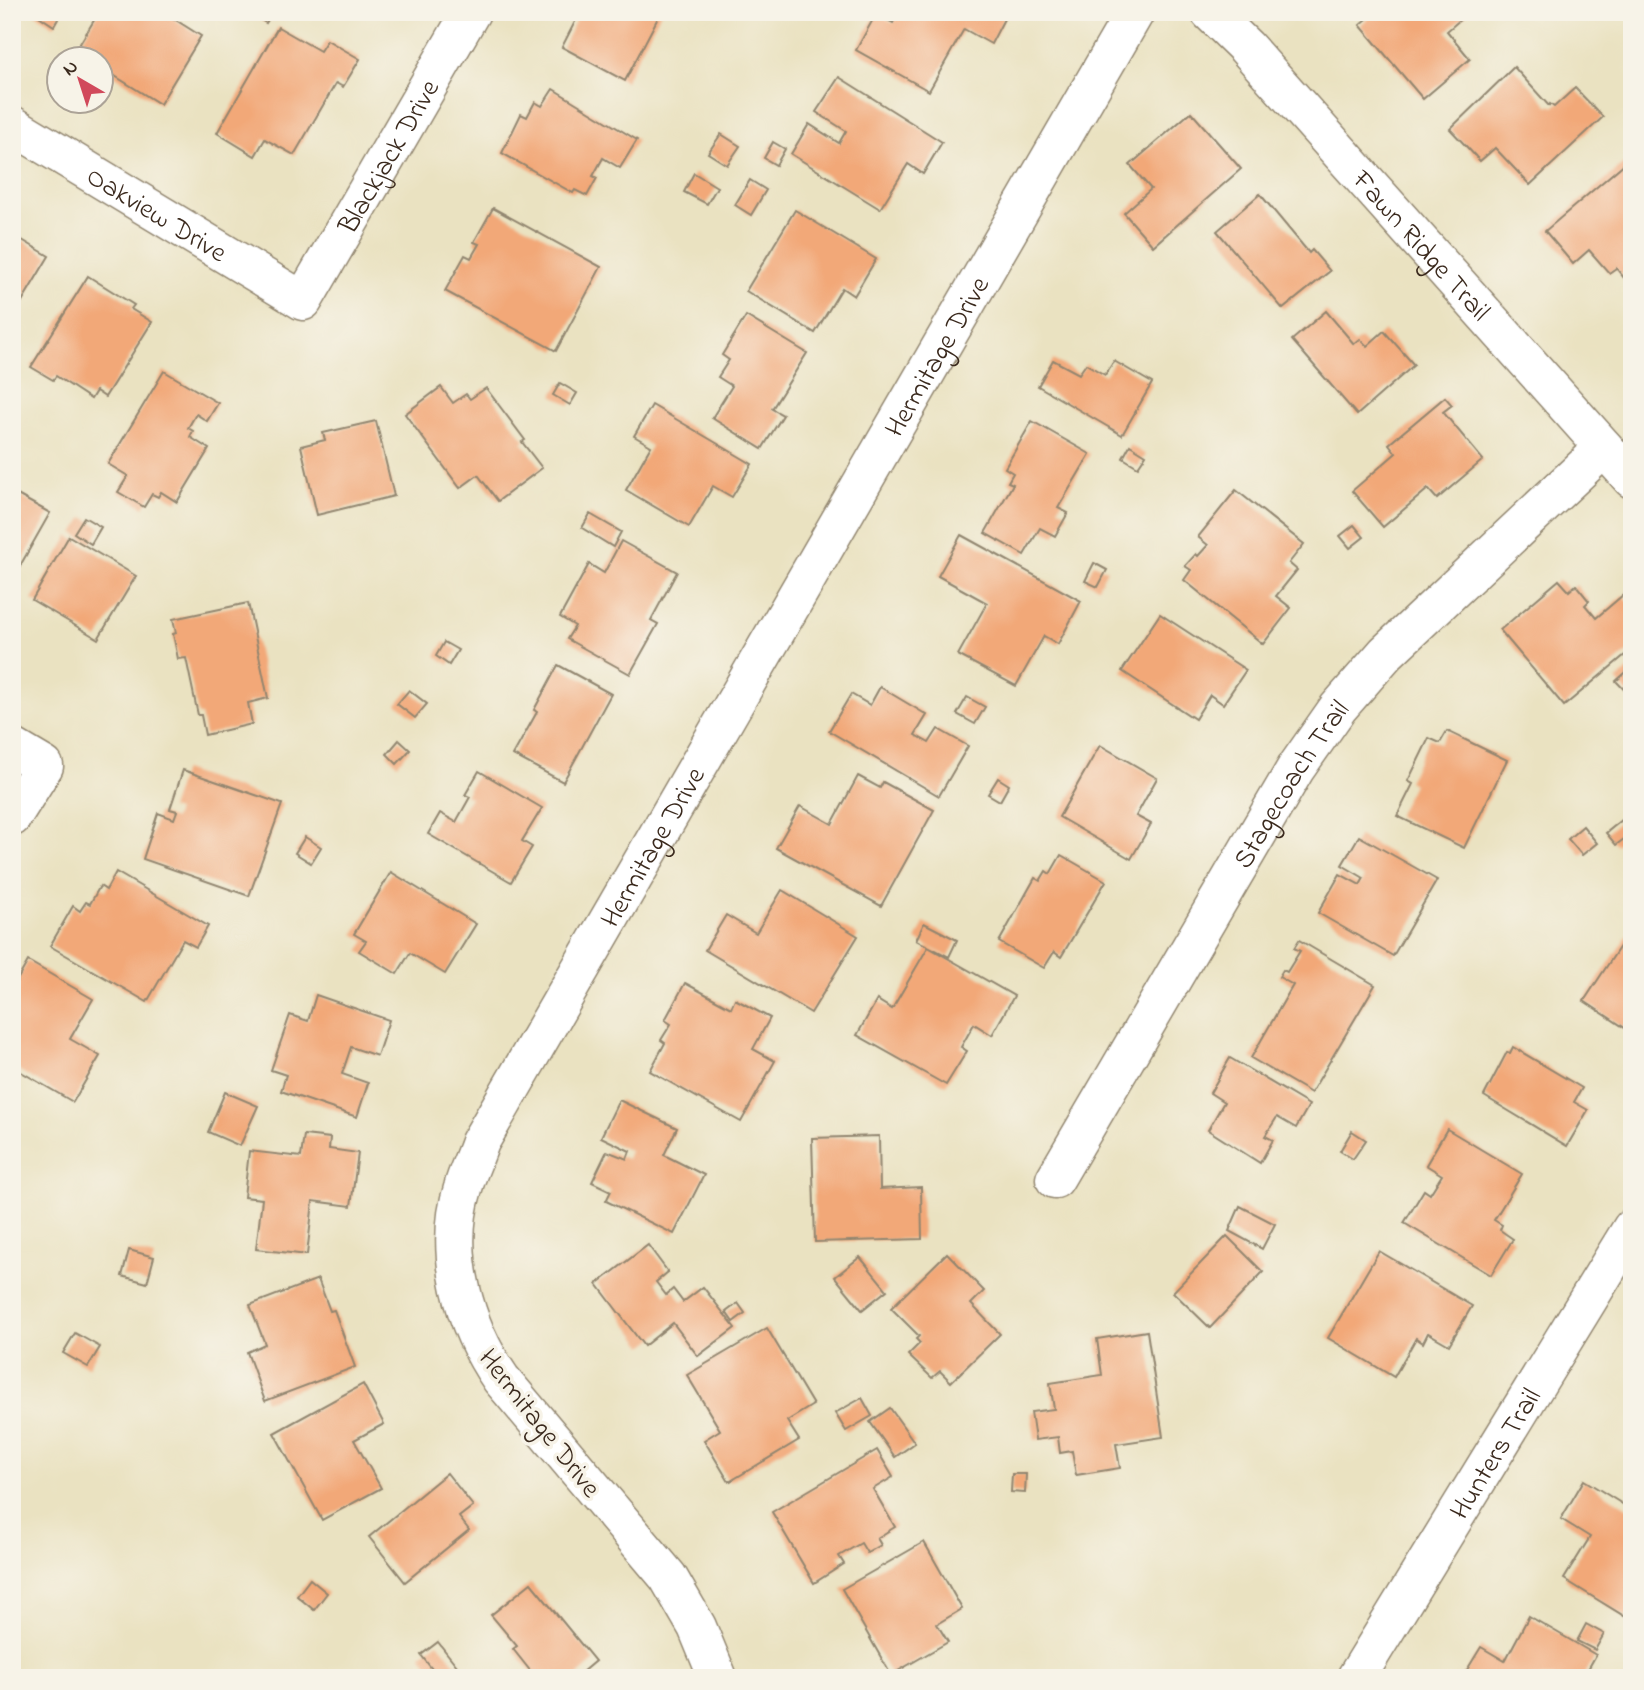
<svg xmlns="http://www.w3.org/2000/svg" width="1644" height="1690" font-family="'Indie Flower',sans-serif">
<rect width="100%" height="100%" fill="#f7f3e8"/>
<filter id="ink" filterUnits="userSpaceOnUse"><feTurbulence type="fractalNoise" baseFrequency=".0143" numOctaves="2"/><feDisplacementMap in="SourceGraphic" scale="14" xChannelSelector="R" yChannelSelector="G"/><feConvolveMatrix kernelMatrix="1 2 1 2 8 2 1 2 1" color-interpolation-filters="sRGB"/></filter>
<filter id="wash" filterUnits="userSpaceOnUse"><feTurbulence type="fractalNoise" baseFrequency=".00686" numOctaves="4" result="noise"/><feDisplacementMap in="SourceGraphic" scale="28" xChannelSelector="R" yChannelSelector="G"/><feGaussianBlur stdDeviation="1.57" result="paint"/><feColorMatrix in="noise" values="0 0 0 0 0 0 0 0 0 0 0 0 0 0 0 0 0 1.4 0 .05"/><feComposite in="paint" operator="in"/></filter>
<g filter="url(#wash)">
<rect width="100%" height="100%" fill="#eae2c1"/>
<g id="blocks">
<g fill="#f2a878">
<path d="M 33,12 L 62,12 L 54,26 Z"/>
<path d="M 99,12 L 163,12 L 201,36 L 160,104 L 102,68 L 102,60 L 87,60 L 75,52 Z"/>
<path d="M 248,12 L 285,12 L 281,18 L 272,13 L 266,23 Z"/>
<path d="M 580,12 L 661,12 L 625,81 L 562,47 Z"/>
<path d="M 896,12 L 1001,12 L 1006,15 L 991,44 L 964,29 L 929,91 L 856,50 L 876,14 L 893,23 L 896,17 L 894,16 Z"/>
<path d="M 1375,12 L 1469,12 L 1447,31 L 1470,59 L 1423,99 L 1360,25 Z"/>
<path d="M 278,27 L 320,51 L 327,40 L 360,59 L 343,87 L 336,83 L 294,155 L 265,139 L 255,156 L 217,133 Z"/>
<path d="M 1514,67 L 1549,106 L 1550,104 L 1554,107 L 1575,88 L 1603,117 L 1530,185 L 1495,148 L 1480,161 L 1450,129 Z"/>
<path d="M 839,77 L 942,142 L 923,174 L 908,164 L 880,209 L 791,154 L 809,124 L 839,143 L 846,131 L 816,112 Z"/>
<path d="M 553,89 L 637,140 L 620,168 L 603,158 L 593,176 L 597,178 L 587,196 L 575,190 L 573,193 L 502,153 L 521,114 L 527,117 L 535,102 L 542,106 Z"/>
<path d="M 1191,112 L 1241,169 L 1153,246 L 1124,213 L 1151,189 L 1130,165 Z"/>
<path d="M 721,134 L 740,146 L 727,165 L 708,153 Z"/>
<path d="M 773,142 L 785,149 L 776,165 L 764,158 Z"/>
<path d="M 1625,163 L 1632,172 L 1632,273 L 1625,279 L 1616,268 L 1609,273 L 1589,250 L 1573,264 L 1545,231 Z"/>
<path d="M 694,173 L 717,187 L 707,204 L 684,192 Z"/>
<path d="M 750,180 L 766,190 L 751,215 L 735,205 Z"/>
<path d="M 1260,194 L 1309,253 L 1312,250 L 1330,271 L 1283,309 L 1217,231 Z"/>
<path d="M 493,208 L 601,267 L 556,351 L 445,291 L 465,255 L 471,258 L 479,244 L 474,242 Z"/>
<path d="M 795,210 L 876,259 L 854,296 L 842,288 L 815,333 L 746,291 Z"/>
<path d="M 12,234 L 49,256 L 12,318 Z"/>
<path d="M 88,276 L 134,305 L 131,309 L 152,322 L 105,397 L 96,391 L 91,399 L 56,376 L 53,380 L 31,367 Z"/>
<path d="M 1326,311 L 1354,344 L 1360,339 L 1367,346 L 1384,331 L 1414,365 L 1357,415 L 1292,340 Z"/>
<path d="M 746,316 L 807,353 L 772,409 L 783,415 L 762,449 L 712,418 L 732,386 L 718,377 L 729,360 L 722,355 Z"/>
<path d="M 1053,360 L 1079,374 L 1086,364 L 1105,375 L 1114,361 L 1152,383 L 1122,435 L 1038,386 Z"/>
<path d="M 164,371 L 218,403 L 207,421 L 196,414 L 188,428 L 193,431 L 190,437 L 209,449 L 177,502 L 161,492 L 158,497 L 152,494 L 144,507 L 118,492 L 128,476 L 108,464 Z"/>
<path d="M 560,383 L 577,393 L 570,405 L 553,395 Z"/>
<path d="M 441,387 L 453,403 L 466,394 L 470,399 L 486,388 L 525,440 L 522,442 L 542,468 L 498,501 L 478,475 L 460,488 L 405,414 Z"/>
<path d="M 1445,397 L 1452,405 L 1443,412 L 1483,460 L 1437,499 L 1428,489 L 1383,527 L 1352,491 L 1396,453 L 1389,444 Z"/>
<path d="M 652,405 L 752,464 L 732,497 L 713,486 L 689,527 L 626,490 L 651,446 L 634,436 Z"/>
<path d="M 376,421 L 394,496 L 317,515 L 301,446 L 325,440 L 323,433 Z"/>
<path d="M 1032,421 L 1090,454 L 1058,508 L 1068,513 L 1055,536 L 1040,528 L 1024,555 L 985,533 L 1013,484 L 1008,482 L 1013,473 L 1005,468 Z"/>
<path d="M 1130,445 L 1146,455 L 1138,467 L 1123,458 Z"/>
<path d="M 1236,490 L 1304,544 L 1289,563 L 1297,570 L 1276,596 L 1291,608 L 1263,644 L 1184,580 L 1191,570 L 1185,566 L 1196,554 L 1198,556 L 1208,545 L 1198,537 Z"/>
<path d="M 12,492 L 50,513 L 12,580 Z"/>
<path d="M 590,514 L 621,532 L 613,547 L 582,528 Z"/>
<path d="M 84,517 L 101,527 L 91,544 L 74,533 Z"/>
<path d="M 1354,525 L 1364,537 L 1350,548 L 1340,536 Z"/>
<path d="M 961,535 L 1081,601 L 1058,644 L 1044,636 L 1016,686 L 958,655 L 987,603 L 938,576 Z"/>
<path d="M 69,536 L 136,576 L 98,639 L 32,600 Z"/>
<path d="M 621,541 L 677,572 L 651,620 L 658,624 L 630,674 L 567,639 L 575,626 L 560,617 L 589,564 L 604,573 Z"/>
<path d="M 1094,563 L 1107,570 L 1098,587 L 1085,581 Z"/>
<path d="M 1559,580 L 1569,591 L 1576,585 L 1589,601 L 1585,605 L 1596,618 L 1623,595 L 1632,605 L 1632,649 L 1564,706 L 1500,630 Z"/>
<path d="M 248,603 L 268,698 L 248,703 L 252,724 L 205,735 L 201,715 L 198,715 L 186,658 L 178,659 L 173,634 L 176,633 L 173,619 Z"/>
<path d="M 1160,614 L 1246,670 L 1223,704 L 1210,695 L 1195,719 L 1122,671 Z"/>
<path d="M 444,642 L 458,650 L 449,665 L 436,656 Z"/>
<path d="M 558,665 L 611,694 L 563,782 L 513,755 L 537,712 L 534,710 Z"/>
<path d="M 1632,667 L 1632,698 L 1616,681 Z"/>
<path d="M 880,687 L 927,715 L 915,735 L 929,743 L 938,729 L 968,746 L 939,796 L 829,731 L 851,694 L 870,705 Z"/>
<path d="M 409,690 L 427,704 L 415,718 L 397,704 Z"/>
<path d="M 967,697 L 985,707 L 975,724 L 957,714 Z"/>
<path d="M 1447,731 L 1507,760 L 1464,848 L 1397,816 L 1413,784 L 1408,781 L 1429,738 L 1440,743 Z"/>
<path d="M 399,740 L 410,750 L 397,764 L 387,754 Z"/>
<path d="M 1100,745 L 1157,778 L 1136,816 L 1151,824 L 1131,859 L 1059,817 Z"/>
<path d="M 183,770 L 282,804 L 249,896 L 143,859 L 158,813 L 174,819 L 177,811 L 170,809 Z"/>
<path d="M 479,771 L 542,808 L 522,841 L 532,847 L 511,882 L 428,834 L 440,813 L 456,822 L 470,797 L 465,795 Z"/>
<path d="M 858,776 L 880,788 L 883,782 L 934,810 L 881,906 L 776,848 L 800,806 L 832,824 Z"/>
<path d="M 998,778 L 1009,785 L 1000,801 L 988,794 Z"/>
<path d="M 1622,820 L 1632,833 L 1616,845 L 1606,833 Z"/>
<path d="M 1583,826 L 1597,843 L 1582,855 L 1568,839 Z"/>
<path d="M 1359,836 L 1437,880 L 1393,956 L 1318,913 L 1340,874 L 1360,885 L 1364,878 L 1342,865 Z"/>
<path d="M 305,837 L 321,847 L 311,863 L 295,853 Z"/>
<path d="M 1061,855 L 1106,881 L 1061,957 L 1054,952 L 1044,968 L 999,942 L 1035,878 L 1040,881 L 1046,871 L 1050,874 Z"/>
<path d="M 116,872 L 208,926 L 196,947 L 183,940 L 147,1002 L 50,946 L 73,906 L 80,911 L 86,902 L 90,904 L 100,886 L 106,890 Z"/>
<path d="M 391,872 L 476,924 L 445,974 L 410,953 L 397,974 L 359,951 L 366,941 L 354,934 Z"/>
<path d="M 782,890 L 858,936 L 811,1013 L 705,950 L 726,915 L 756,933 Z"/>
<path d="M 924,923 L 957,940 L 949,957 L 916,940 Z"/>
<path d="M 1632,928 L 1632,1024 L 1628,1030 L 1584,1001 Z"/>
<path d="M 1299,940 L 1375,985 L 1311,1093 L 1251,1058 L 1293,985 L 1279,977 L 1283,970 L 1287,972 L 1300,951 L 1294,948 Z"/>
<path d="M 928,947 L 1014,996 L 992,1035 L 974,1024 L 961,1047 L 967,1051 L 946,1085 L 857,1035 L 877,1000 L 892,1009 Z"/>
<path d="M 28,961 L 93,999 L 70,1039 L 100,1056 L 73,1102 L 16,1069 L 12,1075 L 12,989 Z"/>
<path d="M 685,983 L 731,1008 L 735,999 L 770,1018 L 753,1049 L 775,1061 L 741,1122 L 650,1071 L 665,1043 L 661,1040 L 671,1024 L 665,1020 Z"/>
<path d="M 316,995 L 389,1020 L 377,1056 L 351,1047 L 342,1074 L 368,1083 L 357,1117 L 281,1091 L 286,1075 L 271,1070 L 290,1015 L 308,1021 Z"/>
<path d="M 1513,1047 L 1582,1088 L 1574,1102 L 1588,1110 L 1567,1146 L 1484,1096 L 1507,1052 L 1510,1053 Z"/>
<path d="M 1230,1058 L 1309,1105 L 1296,1128 L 1277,1117 L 1265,1136 L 1273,1140 L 1260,1163 L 1208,1130 L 1224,1102 L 1210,1093 Z"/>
<path d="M 225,1092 L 258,1106 L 240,1146 L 208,1132 Z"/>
<path d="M 619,1100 L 677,1128 L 664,1155 L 704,1175 L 674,1234 L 606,1201 L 611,1191 L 592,1182 L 607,1151 L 627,1159 L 630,1151 L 601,1137 Z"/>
<path d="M 1447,1129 L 1522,1174 L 1494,1220 L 1502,1225 L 1500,1230 L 1513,1239 L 1491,1275 L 1404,1223 L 1424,1190 L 1430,1194 L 1442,1175 L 1426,1165 Z"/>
<path d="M 1352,1131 L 1366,1140 L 1353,1159 L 1340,1151 Z"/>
<path d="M 304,1135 L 330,1138 L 329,1149 L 358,1153 L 351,1206 L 313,1201 L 307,1255 L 256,1249 L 262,1199 L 244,1197 L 249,1151 L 301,1157 Z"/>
<path d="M 879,1136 L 880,1189 L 921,1187 L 922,1239 L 815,1242 L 812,1138 Z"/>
<path d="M 1240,1206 L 1275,1224 L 1262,1249 L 1229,1231 Z"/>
<path d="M 1227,1236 L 1263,1272 L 1210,1328 L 1173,1292 Z"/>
<path d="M 648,1245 L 668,1272 L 656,1282 L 666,1295 L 673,1289 L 683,1302 L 703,1287 L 735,1328 L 698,1356 L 673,1323 L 644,1346 L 597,1284 Z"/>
<path d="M 129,1250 L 154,1257 L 147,1283 L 122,1276 Z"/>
<path d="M 1379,1251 L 1472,1306 L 1449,1345 L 1428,1333 L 1423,1343 L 1416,1338 L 1394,1377 L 1328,1338 Z"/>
<path d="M 947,1253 L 984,1291 L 971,1304 L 1000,1334 L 951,1382 L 940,1371 L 932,1378 L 908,1355 L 920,1343 L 916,1339 L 919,1336 L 891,1308 Z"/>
<path d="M 860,1257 L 887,1290 L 862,1310 L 835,1277 Z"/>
<path d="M 318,1279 L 330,1311 L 334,1310 L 355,1367 L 265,1401 L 247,1352 L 265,1344 L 250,1305 Z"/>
<path d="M 738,1303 L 745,1313 L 733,1322 L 726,1312 Z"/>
<path d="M 767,1328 L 813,1405 L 787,1421 L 799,1440 L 729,1482 L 704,1440 L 720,1430 L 687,1375 Z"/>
<path d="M 1147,1331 L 1163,1437 L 1116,1444 L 1120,1468 L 1076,1475 L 1072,1451 L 1060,1453 L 1058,1437 L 1035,1440 L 1031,1412 L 1054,1409 L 1050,1383 L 1102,1375 L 1097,1339 Z"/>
<path d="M 75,1333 L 100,1347 L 88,1367 L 63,1353 Z"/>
<path d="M 363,1384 L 384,1424 L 354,1440 L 381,1488 L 322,1520 L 274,1433 Z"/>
<path d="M 862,1398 L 872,1416 L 846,1431 L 835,1413 Z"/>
<path d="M 890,1408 L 915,1443 L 895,1457 L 870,1422 Z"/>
<path d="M 877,1450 L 893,1477 L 873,1489 L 895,1527 L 877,1538 L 881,1545 L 867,1553 L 861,1543 L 839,1556 L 844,1564 L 814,1583 L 772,1512 Z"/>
<path d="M 447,1473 L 473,1506 L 459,1517 L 469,1530 L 405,1582 L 369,1537 Z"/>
<path d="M 1012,1474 L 1026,1474 L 1025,1493 L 1011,1492 Z"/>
<path d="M 1584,1480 L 1632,1510 L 1632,1614 L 1629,1619 L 1564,1579 L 1590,1537 L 1561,1519 Z"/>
<path d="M 924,1542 L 962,1609 L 937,1624 L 948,1642 L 891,1675 L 842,1589 Z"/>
<path d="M 310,1579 L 327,1593 L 314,1610 L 297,1596 Z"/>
<path d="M 531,1583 L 595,1661 L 575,1678 L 536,1678 L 513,1649 L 517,1646 L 491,1615 Z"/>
<path d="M 1529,1616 L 1596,1655 L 1583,1678 L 1462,1678 L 1481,1647 L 1505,1661 Z"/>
<path d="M 1586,1624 L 1604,1634 L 1595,1650 L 1577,1641 Z"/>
<path d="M 438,1642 L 457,1666 L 442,1678 L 439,1678 L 421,1655 Z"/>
</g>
</g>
</g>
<g filter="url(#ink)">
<use href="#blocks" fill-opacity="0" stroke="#928670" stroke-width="2"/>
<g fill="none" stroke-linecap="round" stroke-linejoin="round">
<g stroke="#928670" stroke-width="41">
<g id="street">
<path id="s1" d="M 1210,12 L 1246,47 L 1632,479"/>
<path id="s2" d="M 12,125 L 303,301 L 471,12"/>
<path d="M 12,747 L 44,766 L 12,817"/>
<path id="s3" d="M 1055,1179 L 1296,768 L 1338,708 L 1386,653 L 1604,448"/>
<path id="s4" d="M 718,1678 L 697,1627 L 668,1577 L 501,1379 C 464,1326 443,1252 463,1188 C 467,1173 475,1157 480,1142 L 1135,12"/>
<path id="s5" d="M 1356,1678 L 1632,1228"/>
</g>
</g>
<use href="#street" stroke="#fff" stroke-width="38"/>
</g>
</g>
<g text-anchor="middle" stroke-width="7" stroke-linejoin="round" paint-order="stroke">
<g font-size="28" fill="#3b2a1e" stroke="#f7f3e8">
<text dy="10" stroke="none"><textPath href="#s2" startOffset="508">Blackjack Drive</textPath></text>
<text dy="10" stroke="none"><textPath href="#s2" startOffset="170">Oakview Drive</textPath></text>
<text dy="10" stroke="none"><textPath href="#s1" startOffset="315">Fawn Ridge Trail</textPath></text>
<text dy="10" stroke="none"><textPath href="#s4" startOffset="1531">Hermitage Drive</textPath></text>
<text dy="10" stroke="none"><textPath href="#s3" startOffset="460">Stagecoach Trail</textPath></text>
<text dy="10" stroke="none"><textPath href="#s4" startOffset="964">Hermitage Drive</textPath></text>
<text transform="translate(541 1422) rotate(52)" y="10">Hermitage Drive</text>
<text dy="10" stroke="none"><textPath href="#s5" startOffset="264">Hunters Trail</textPath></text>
</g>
</g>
<rect width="1644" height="1690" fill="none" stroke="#f7f3e8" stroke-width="42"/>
<g transform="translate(80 80) rotate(321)"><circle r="33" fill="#f7f3e8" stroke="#aca397" stroke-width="2"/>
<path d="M0-5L12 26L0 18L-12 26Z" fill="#d1495b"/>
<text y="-10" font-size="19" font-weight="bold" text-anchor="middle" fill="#3b2a1e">N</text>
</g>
</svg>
